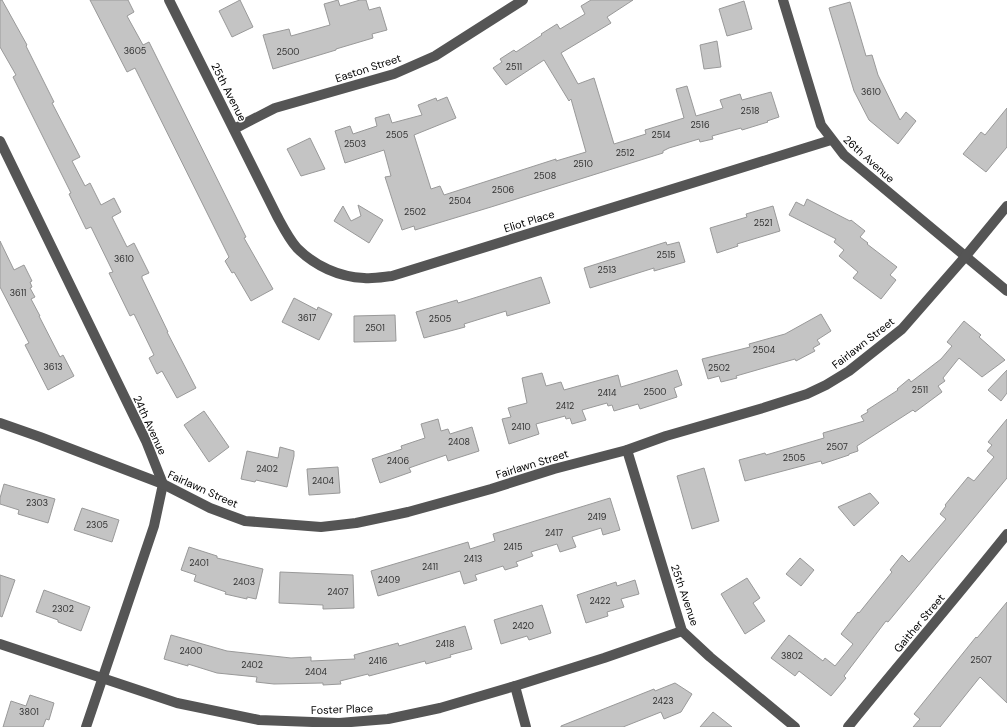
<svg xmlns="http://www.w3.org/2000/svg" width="1007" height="727" font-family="'DM Sans',sans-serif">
<rect width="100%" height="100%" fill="#fff"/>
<g fill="#c4c4c4" stroke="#999">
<path d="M 0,0 L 2,0 L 27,45 L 26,46 L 54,102 L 52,103 L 80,157 L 72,161 L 85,186 L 90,183 L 101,205 L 114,198 L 121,212 L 112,217 L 127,247 L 134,243 L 149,273 L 142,276 L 142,278 L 168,332 L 167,332 L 196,388 L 177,398 L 162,371 L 157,374 L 149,358 L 154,355 L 134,314 L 130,316 L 109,273 L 113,272 L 91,227 L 86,229 L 69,194 L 71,193 L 13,77 L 16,75 L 0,47 Z"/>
<path d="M 90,0 L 128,0 L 134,12 L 127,16 L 143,45 L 149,42 L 246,237 L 244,238 L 273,289 L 251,301 L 234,272 L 232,273 L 225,261 L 229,257 L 135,68 L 127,72 Z"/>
<path d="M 240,0 L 253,27 L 232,37 L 219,11 Z"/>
<path d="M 338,0 L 340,6 L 360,0 L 366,0 L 369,10 L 380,7 L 387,30 L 372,34 L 373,38 L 336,49 L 336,50 L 273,69 L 263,35 L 289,29 L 291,36 L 330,25 L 324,4 Z"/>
<path d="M 591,0 L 633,0 L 607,17 L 611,23 L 561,53 L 578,84 L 594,78 L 614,144 L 646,134 L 645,130 L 684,118 L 676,89 L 687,86 L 696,116 L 723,108 L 720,100 L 740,94 L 742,100 L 771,92 L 779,117 L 767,121 L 768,122 L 742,130 L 741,128 L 712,136 L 713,139 L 700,142 L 699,139 L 669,148 L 663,151 L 663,153 L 491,207 L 415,230 L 414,226 L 402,230 L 385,177 L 391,176 L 384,150 L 345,163 L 335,131 L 350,126 L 353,134 L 377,126 L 375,118 L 389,114 L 392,123 L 422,115 L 418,105 L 436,98 L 437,101 L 447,97 L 456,118 L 414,135 L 431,189 L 440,186 L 444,195 L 556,159 L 556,161 L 586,152 L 571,99 L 569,101 L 544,60 L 506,85 L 493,68 L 502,62 L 500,59 L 514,50 L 516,52 L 542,35 L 541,34 L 557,24 L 560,29 L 585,14 L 581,6 Z"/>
<path d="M 744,1 L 752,29 L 727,36 L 719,9 Z"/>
<path d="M 850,2 L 866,56 L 872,55 L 878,75 L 900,120 L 906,112 L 916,121 L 898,144 L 869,120 L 854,91 L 829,8 Z"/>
<path d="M 717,41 L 721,67 L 704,69 L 700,45 Z"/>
<path d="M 1007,108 L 1007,147 L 986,172 L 963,154 L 981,132 L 985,135 Z"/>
<path d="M 310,138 L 325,169 L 301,176 L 287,149 Z"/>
<path d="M 807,199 L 850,221 L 851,220 L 865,231 L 860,237 L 868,243 L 867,244 L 897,267 L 890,275 L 896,280 L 881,299 L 853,278 L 858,272 L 839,256 L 844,250 L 834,242 L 836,239 L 789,215 L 796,202 L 804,206 Z"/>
<path d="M 358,205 L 383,220 L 369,243 L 334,221 L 343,206 L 351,221 L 361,216 Z"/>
<path d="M 773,206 L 780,231 L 737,244 L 738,246 L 717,253 L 710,228 L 747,217 L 746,214 Z"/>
<path d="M 0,241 L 14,270 L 24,265 L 32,281 L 30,282 L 32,287 L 30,288 L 35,297 L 31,299 L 40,316 L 39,316 L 60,357 L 63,355 L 74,376 L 48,390 L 25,345 L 29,343 L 0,287 Z"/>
<path d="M 666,242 L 667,245 L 679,242 L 685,262 L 654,271 L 654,268 L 590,288 L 584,268 Z"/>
<path d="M 541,277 L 550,303 L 507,316 L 506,311 L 464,324 L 465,327 L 424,338 L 416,312 L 457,300 L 458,303 Z"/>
<path d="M 294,298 L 317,310 L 318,307 L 332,314 L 319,340 L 282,322 Z"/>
<path d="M 821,314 L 831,331 L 817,340 L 820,344 L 813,348 L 815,351 L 796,361 L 795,359 L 736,376 L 737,378 L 721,382 L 719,376 L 708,379 L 702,359 L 750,347 L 749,344 L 785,334 Z"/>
<path d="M 395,315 L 396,341 L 354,342 L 354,316 Z"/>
<path d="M 964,321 L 981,335 L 979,337 L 1005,360 L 982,377 L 959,358 L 943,378 L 945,381 L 938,386 L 942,392 L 915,412 L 913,410 L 857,446 L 858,451 L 849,454 L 849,455 L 822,464 L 821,461 L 745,481 L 739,460 L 765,453 L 766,455 L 824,438 L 823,433 L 864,421 L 861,416 L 868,412 L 867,410 L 898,390 L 897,389 L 909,379 L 911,382 L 915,379 L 941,359 L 952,346 L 947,342 Z"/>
<path d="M 677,370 L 682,385 L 674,388 L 677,397 L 640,409 L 638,404 L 614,411 L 612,405 L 608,406 L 607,403 L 582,410 L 586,420 L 572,424 L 570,418 L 566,419 L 565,416 L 536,424 L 539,434 L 509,444 L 502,419 L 511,417 L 508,408 L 527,403 L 522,378 L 542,373 L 546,386 L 561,382 L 564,390 L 618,375 L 621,387 Z"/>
<path d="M 1007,370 L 1007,393 L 1001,401 L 988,390 Z"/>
<path d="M 204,411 L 229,447 L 209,462 L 184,425 Z"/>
<path d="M 438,419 L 441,431 L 448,429 L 450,434 L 472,427 L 479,451 L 448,461 L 446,455 L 409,468 L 411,472 L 380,483 L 372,459 L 402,449 L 401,446 L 425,438 L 421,424 Z"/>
<path d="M 1007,419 L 1007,478 L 888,622 L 886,621 L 844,676 L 846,678 L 831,696 L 799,671 L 795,676 L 771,658 L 789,635 L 823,661 L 825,658 L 835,666 L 853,644 L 841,634 L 858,612 L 859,613 L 892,572 L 890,570 L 902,555 L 909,562 L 946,519 L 940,514 L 946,506 L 945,505 L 968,477 L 974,481 L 994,457 L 987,451 L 992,445 L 988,442 Z"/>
<path d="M 280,447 L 294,451 L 294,456 L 287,487 L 256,480 L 255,482 L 241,479 L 247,451 L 278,458 Z"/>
<path d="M 338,467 L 340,493 L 309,495 L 307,469 Z"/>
<path d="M 704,468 L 719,521 L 692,529 L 677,476 Z"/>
<path d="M 4,484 L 55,499 L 48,523 L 18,514 L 19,510 L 0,504 L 0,498 Z"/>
<path d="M 870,493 L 879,503 L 854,526 L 838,507 Z"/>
<path d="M 610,498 L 620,530 L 603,535 L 601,528 L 572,537 L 576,547 L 560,552 L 557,544 L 531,552 L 533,556 L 516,562 L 518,566 L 505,570 L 503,566 L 475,575 L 477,580 L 464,584 L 460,571 L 378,596 L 371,571 L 468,542 L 470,549 L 495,541 L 493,534 Z"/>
<path d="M 82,508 L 119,520 L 112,542 L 74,530 Z"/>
<path d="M 189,547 L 217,556 L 217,558 L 263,569 L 256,599 L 247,597 L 247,599 L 225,594 L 226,592 L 194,581 L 196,575 L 181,570 Z"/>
<path d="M 800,558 L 814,570 L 801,586 L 786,574 Z"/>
<path d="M 280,572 L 353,575 L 354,608 L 323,609 L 323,605 L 279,603 Z"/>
<path d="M 0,575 L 15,580 L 2,617 L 0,616 Z"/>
<path d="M 747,578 L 760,598 L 753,603 L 765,621 L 745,634 L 721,594 Z"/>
<path d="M 635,580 L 639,594 L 621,599 L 624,607 L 607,612 L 608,616 L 586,623 L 577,595 L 616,582 L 617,586 Z"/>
<path d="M 44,590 L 90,607 L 81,631 L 58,622 L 58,620 L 36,612 Z"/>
<path d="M 1007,602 L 1007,703 L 980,677 L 940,727 L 913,727 L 920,719 L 914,714 L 976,637 L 977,638 Z"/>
<path d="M 542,605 L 551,633 L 529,640 L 527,636 L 501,644 L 494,620 Z"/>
<path d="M 465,626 L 472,649 L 450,655 L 451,657 L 426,664 L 425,661 L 369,676 L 368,674 L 340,681 L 341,684 L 323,685 L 323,683 L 274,684 L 256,682 L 257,677 L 217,673 L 188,664 L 188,666 L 164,659 L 171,635 L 227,651 L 291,658 L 311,657 L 311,661 L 355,659 L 354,655 L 398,643 L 399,646 Z"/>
<path d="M 675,683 L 692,694 L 681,712 L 664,719 L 661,712 L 623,727 L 561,727 L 561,726 L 654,689 L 655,691 Z"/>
<path d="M 30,695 L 54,703 L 49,720 L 46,719 L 43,727 L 3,727 L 11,701 L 26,706 Z"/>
<path d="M 713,712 L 732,727 L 700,727 Z"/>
</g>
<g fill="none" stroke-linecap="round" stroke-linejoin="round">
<g stroke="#555" stroke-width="10">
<path d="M 169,0 L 277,216 C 283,227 289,239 297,248 C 315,266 339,277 364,278 C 373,279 383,277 392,276 L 831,140"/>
<path d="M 783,0 L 821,125 L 844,155 L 1007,291"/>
<path d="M 234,129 L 275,108 L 394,74 L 435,56 L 523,0"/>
<path d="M 0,141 L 146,441 L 163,484 L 154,526 L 86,727"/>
<path d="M 0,423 L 40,437 L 163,484 L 210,508 L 245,521 L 321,527 L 356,523 L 408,512 L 491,489 L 554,469 L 627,450 L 666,436 L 763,408 L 807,394 L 826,385 L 849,371 L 902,329 L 965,257 L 1007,206"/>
<path d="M 627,450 L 682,631 L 710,657 L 795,727"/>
<path d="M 0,644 L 177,703 L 259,720 L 339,723 L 388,719 L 440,708 L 515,686 L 604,658 L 682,631"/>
<path d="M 515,686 L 526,727"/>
<path d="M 848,727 C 901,662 955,599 1007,534"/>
</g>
</g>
<g text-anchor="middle" stroke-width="3" stroke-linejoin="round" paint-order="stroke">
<g font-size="9" fill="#313131">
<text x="135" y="54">3605</text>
<text x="288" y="55">2500</text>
<text x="514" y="70">2511</text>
<text x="871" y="95">3610</text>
<text x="750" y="114">2518</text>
<text x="700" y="128">2516</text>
<text x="397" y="138">2505</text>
<text x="661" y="138">2514</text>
<text x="355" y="147">2503</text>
<text x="625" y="156">2512</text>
<text x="583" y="167">2510</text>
<text x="545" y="179">2508</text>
<text x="503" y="193">2506</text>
<text x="460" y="204">2504</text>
<text x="415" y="215">2502</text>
<text x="763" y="226">2521</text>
<text x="666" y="258">2515</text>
<text x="124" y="262">3610</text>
<text x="607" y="273">2513</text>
<text x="18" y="296">3611</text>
<text x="307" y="321">3617</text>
<text x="440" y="322">2505</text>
<text x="375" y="331">2501</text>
<text x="764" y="353">2504</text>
<text x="53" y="370">3613</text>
<text x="719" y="371">2502</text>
<text x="920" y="393">2511</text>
<text x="655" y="395">2500</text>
<text x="607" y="396">2414</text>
<text x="565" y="409">2412</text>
<text x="521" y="430">2410</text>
<text x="459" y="445">2408</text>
<text x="837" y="450">2507</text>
<text x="794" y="461">2505</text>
<text x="398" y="464">2406</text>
<text x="267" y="472">2402</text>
<text x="323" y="484">2404</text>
<text x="37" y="506">2303</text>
<text x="597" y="520">2419</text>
<text x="97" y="528">2305</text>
<text x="554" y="536">2417</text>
<text x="513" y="550">2415</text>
<text x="473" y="562">2413</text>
<text x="199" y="566">2401</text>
<text x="430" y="570">2411</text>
<text x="389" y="583">2409</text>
<text x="244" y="585">2403</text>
<text x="338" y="595">2407</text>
<text x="600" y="604">2422</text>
<text x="63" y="612">2302</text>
<text x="523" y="629">2420</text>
<text x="445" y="647">2418</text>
<text x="191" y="654">2400</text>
<text x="792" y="659">3802</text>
<text x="981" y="663">2507</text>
<text x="378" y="664">2416</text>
<text x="252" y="668">2402</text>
<text x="316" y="675">2404</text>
<text x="663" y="704">2423</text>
<text x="29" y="715">3801</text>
</g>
<g font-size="11" fill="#000" stroke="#fff">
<text transform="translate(368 68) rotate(-18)" y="4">Easton Street</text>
<text transform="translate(229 92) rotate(63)" y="4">25th Avenue</text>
<text transform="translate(869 159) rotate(42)" y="4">26th Avenue</text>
<text transform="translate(529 221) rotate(-17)" y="4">Eliot Place</text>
<text transform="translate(863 343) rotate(-38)" y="4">Fairlawn Street</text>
<text transform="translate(150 425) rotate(65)" y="4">24th Avenue</text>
<text transform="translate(532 464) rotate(-17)" y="4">Fairlawn Street</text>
<text transform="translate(203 489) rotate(24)" y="4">Fairlawn Street</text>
<text transform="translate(685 595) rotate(71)" y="4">25th Avenue</text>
<text transform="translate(919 623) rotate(-50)" y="4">Gaither Street</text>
<text transform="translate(342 709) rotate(-2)" y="4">Foster Place</text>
</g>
</g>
</svg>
